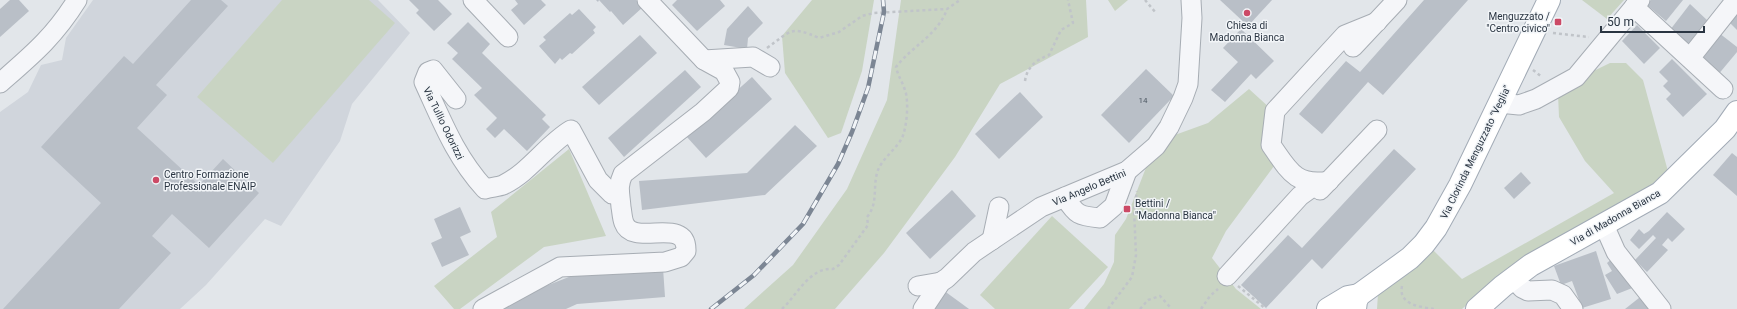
<svg xmlns="http://www.w3.org/2000/svg" width="1737" height="309" font-family="Roboto,sans-serif">
<rect width="100%" height="100%" fill="#e2e6ea"/>
<path fill="#d0d5dc" d="M 93,0 L 378,0 L 410,33 L 352,104 L 340,141 L 281,226 L 265,219 L 206,285 L 180,309 L 0,309 L 0,112 L 28,92 L 41,65 L 62,60 L 66,38 Z"/>
<g fill="#c9d4c3">
<path d="M 282,0 L 369,0 L 395,23 L 273,163 L 197,97 Z"/>
<path d="M 812,0 L 874,0 L 862,71 L 841,133 L 828,138 L 785,73 L 782,36 Z"/>
<path d="M 901,0 L 1086,0 L 1088,37 L 1000,84 L 955,157 L 884,253 L 835,309 L 744,309 L 793,265 L 847,189 L 887,100 Z"/>
<path d="M 1108,0 L 1128,0 L 1115,11 Z"/>
<path d="M 1582,0 L 1624,0 L 1607,19 Z"/>
<path d="M 1610,63 L 1626,63 L 1643,80 L 1669,175 L 1471,301 L 1462,309 L 1377,309 L 1378,294 L 1431,248 L 1462,279 L 1614,193 L 1585,161 L 1559,117 L 1558,94 L 1573,81 Z"/>
<path d="M 1249,89 L 1271,109 L 1267,148 L 1274,166 L 1226,231 L 1212,258 L 1236,289 L 1261,309 L 1084,309 L 1104,284 L 1114,262 L 1115,235 L 1126,219 L 1149,160 L 1161,140 L 1208,123 Z"/>
<path d="M 569,149 L 606,236 L 544,247 L 460,309 L 454,309 L 434,286 L 497,237 L 491,212 Z"/>
<path d="M 1052,216 L 1108,267 L 1069,309 L 995,309 L 980,295 Z"/>
</g>
<g fill="#b9bfc7">
<path d="M 10,0 L 19,0 L 29,11 L 0,37 L 0,9 Z"/>
<path d="M 191,0 L 221,0 L 228,6 L 156,85 L 167,95 L 137,128 L 199,185 L 223,159 L 259,193 L 209,248 L 172,214 L 152,236 L 171,253 L 119,309 L 3,309 L 101,203 L 41,147 L 124,56 L 133,64 Z"/>
<path d="M 409,0 L 438,0 L 452,14 L 434,31 L 416,13 L 419,10 Z"/>
<path d="M 515,0 L 541,0 L 546,5 L 524,25 L 511,10 L 518,4 Z"/>
<path d="M 596,0 L 636,0 L 643,7 L 623,25 L 611,11 L 610,12 L 599,0 L 598,2 Z"/>
<path d="M 677,0 L 720,0 L 725,6 L 697,31 L 672,5 Z"/>
<path d="M 1220,0 L 1272,0 L 1248,26 Z"/>
<path d="M 1424,0 L 1468,0 L 1383,95 L 1368,82 L 1322,134 L 1299,114 L 1346,61 L 1360,72 Z"/>
<path d="M 1651,0 L 1683,0 L 1666,21 L 1647,5 Z"/>
<path d="M 1690,4 L 1708,21 L 1690,45 L 1670,30 Z"/>
<path d="M 748,6 L 763,23 L 748,38 L 747,49 L 724,45 L 727,29 Z"/>
<path d="M 579,9 L 596,27 L 593,30 L 595,33 L 572,54 L 570,53 L 562,60 L 560,58 L 555,64 L 539,46 L 546,40 L 543,37 L 570,13 L 572,15 Z"/>
<path d="M 1737,12 L 1737,30 L 1729,22 Z"/>
<path d="M 468,22 L 490,44 L 482,53 L 546,115 L 542,119 L 550,127 L 527,151 L 504,129 L 495,138 L 486,129 L 497,118 L 474,95 L 482,88 L 452,59 L 458,53 L 447,43 Z"/>
<path d="M 1637,25 L 1660,48 L 1644,64 L 1622,41 Z"/>
<path d="M 1241,29 L 1274,61 L 1256,79 L 1251,74 L 1225,102 L 1211,90 L 1238,62 L 1223,48 Z"/>
<path d="M 1719,33 L 1737,47 L 1737,52 L 1717,76 L 1697,60 Z"/>
<path d="M 640,35 L 657,53 L 599,105 L 582,87 Z"/>
<path d="M 1672,59 L 1707,94 L 1683,117 L 1666,99 L 1671,94 L 1663,86 L 1668,81 L 1659,72 Z"/>
<path d="M 1146,69 L 1174,96 L 1129,143 L 1101,115 Z"/>
<path d="M 685,70 L 701,87 L 624,157 L 608,138 Z"/>
<path d="M 752,77 L 772,99 L 706,158 L 686,136 Z"/>
<path d="M 1020,92 L 1043,117 L 999,159 L 975,134 Z"/>
<path d="M 795,125 L 817,146 L 765,195 L 642,210 L 639,181 L 747,173 Z"/>
<path d="M 1394,149 L 1416,169 L 1322,269 L 1312,259 L 1266,308 L 1241,285 L 1288,235 L 1302,248 Z"/>
<path d="M 1732,153 L 1737,157 L 1737,196 L 1713,175 Z"/>
<path d="M 1521,172 L 1531,183 L 1514,199 L 1504,188 Z"/>
<path d="M 952,190 L 976,216 L 930,259 L 906,233 Z"/>
<path d="M 460,207 L 471,232 L 460,237 L 469,255 L 442,267 L 431,243 L 442,238 L 434,219 Z"/>
<path d="M 1667,212 L 1685,229 L 1672,242 L 1668,238 L 1662,245 L 1668,250 L 1647,272 L 1635,260 L 1656,238 L 1653,235 L 1639,249 L 1630,240 L 1639,229 L 1644,234 L 1649,231 Z"/>
<path d="M 1596,251 L 1611,299 L 1582,308 L 1572,281 L 1561,285 L 1554,266 Z"/>
<path d="M 1615,256 L 1640,285 L 1617,294 L 1605,275 L 1612,271 L 1607,263 Z"/>
<path d="M 663,268 L 665,297 L 577,304 L 566,309 L 492,309 L 497,305 L 574,275 Z"/>
<path d="M 943,290 L 969,309 L 930,309 Z"/>
<path d="M 1644,294 L 1655,309 L 1625,309 Z"/>
</g>
<g fill="none" stroke-linecap="round" stroke-linejoin="round">
<g stroke="#a7adb4" stroke-width="21">
<g id="minor">
<path d="M 473,0 L 508,37"/>
<path d="M 1634,7 L 1723,89"/>
<path d="M 1353,47 L 1397,0"/>
<path d="M 1690,58 L 1736,0"/>
<path d="M 704,60 L 753,57 L 770,67"/>
<path d="M 0,83 C 32,55 54,37 77,0"/>
<path d="M 456,99 L 433,70 L 428,72 L 424,82 C 442,121 455,156 485,189 C 491,187 498,187 503,185 C 530,172 546,145 571,130 L 598,180 L 612,194 L 619,192"/>
<path d="M 1499,103 L 1519,105 L 1536,99 L 1576,77 L 1640,0"/>
<path d="M 1329,181 C 1295,187 1288,169 1271,145 L 1275,111 L 1345,35 L 1377,22"/>
<path d="M 1320,190 L 1377,130"/>
<path d="M 1065,197 C 1076,215 1079,216 1100,218 L 1114,206 L 1127,171"/>
<path d="M 1604,225 L 1616,252 L 1661,309"/>
<path d="M 992,240 L 999,207"/>
<path d="M 1227,276 L 1300,196 L 1318,183"/>
<path d="M 1513,278 L 1522,288 L 1528,291 L 1552,290 L 1563,295 L 1573,309"/>
<path d="M 918,286 L 941,282"/>
<path d="M 483,309 L 560,267 L 665,262 L 681,257 L 686,251 C 687,215 633,248 624,223 C 622,218 622,212 621,207 C 620,193 617,187 623,174 L 703,112 L 729,88 L 730,82 L 724,71 L 704,60 L 647,0"/>
<path d="M 923,309 L 941,282 L 947,278 L 974,252 L 1041,207 L 1127,171 L 1156,146 L 1169,127 L 1183,98 L 1188,84 L 1192,18 L 1191,0"/>
</g>
</g>
<g stroke="#a2abb6" stroke-width="24">
<g id="major">
<path d="M 1328,309 L 1348,297 L 1359,295"/>
<path d="M 1355,309 L 1356,301 L 1359,295 L 1410,258 L 1424,244 L 1436,228 L 1460,185 L 1549,0"/>
<path d="M 1477,309 L 1503,286 L 1531,265 L 1660,193 L 1725,129 L 1737,112"/>
</g>
</g>
<g stroke="#c0c4c9" stroke-width="2.5" stroke-dasharray="3 3" stroke-linecap="butt">
<path d="M 1145,0 L 1156,13"/>
<path d="M 1553,33 L 1589,37"/>
<path d="M 767,48 C 791,31 790,25 819,38 L 839,32 L 862,16 L 874,13 L 947,9 L 960,0"/>
<path d="M 1533,70 L 1542,77"/>
<path d="M 1025,81 C 1027,67 1036,60 1049,55 L 1061,30 L 1073,23 L 1068,0"/>
<path d="M 1238,286 L 1266,309"/>
<path d="M 1402,286 C 1398,305 1421,307 1434,309"/>
<path d="M 782,309 C 797,295 810,267 833,269 L 839,265 L 868,225 L 867,217 C 879,203 872,186 878,170 C 883,158 896,149 902,138 C 907,127 909,101 905,90 C 902,81 898,76 896,67 C 912,46 938,35 947,9"/>
<path d="M 1108,309 L 1132,277 L 1136,255 L 1134,209 L 1137,191"/>
<path d="M 1140,309 L 1148,300 L 1160,296 L 1170,307 L 1169,309"/>
<path d="M 1201,309 L 1210,296 L 1218,289"/>
</g>
<use href="#minor" stroke="#f5f6f9" stroke-width="19"/>
<use href="#major" stroke="#fff" stroke-width="22"/>
<g stroke="#7c8694" stroke-width="4.5">
<path id="rail" d="M 711,309 L 754,275 L 803,224 L 838,164 L 852,132 L 868,88 L 884,12 L 883,0"/>
</g>
<use href="#rail" stroke="#f2f5f8" stroke-width="3" stroke-dasharray="9" stroke-linecap="butt"/>
</g>
<g fill="#cc4a66" stroke="#f2f5f8" stroke-width="1.5">
<circle cx="1247" cy="13" r="4"/>
<rect x="1554" y="18" width="8" height="8" rx="2"/>
<circle cx="156" cy="180" r="4"/>
<rect x="1123" y="205" width="8" height="8" rx="2"/>
</g>
<g text-anchor="middle" stroke-width="3" stroke-linejoin="round" paint-order="stroke">
<g font-size="8" fill="#4e5863">
<text x="1143" y="103">14</text>
</g>
<g font-size="10" fill="#2a3542" stroke="#f2f5f8" text-anchor="start">
<text x="1550" y="20" text-anchor="end">Menguzzato /<tspan x="1550" dy="12">"Centro civico"</tspan></text>
<text x="1247" y="29" text-anchor="middle">Chiesa di<tspan x="1247" dy="12">Madonna Bianca</tspan></text>
<text x="164" y="178">Centro Formazione<tspan x="164" dy="12">Professionale ENAIP</tspan></text>
<text x="1135" y="207">Bettini /<tspan x="1135" dy="12">"Madonna Bianca"</tspan></text>
</g>
<g font-size="10" fill="#2a3542" stroke="#f2f5f8">
<text transform="translate(444 123) rotate(64)" y="4">Via Tullio Odorizzi</text>
<text transform="translate(1475 152) rotate(-64)" y="4">Via Clorinda Menguzzato "Veglia"</text>
<text transform="translate(1089 187) rotate(-23)" y="4">Via Angelo Bettini</text>
<text transform="translate(1615 217) rotate(-30)" y="4">Via di Madonna Bianca</text>
</g>
</g>
<path d="M1601 26v6h103v-6" fill="none" stroke="#2a3542" stroke-width="2"/>
<text x="1607" y="26" font-size="12" fill="#2a3542" stroke="#f2f5f8" stroke-width="3" paint-order="stroke">50 m</text>
</svg>
